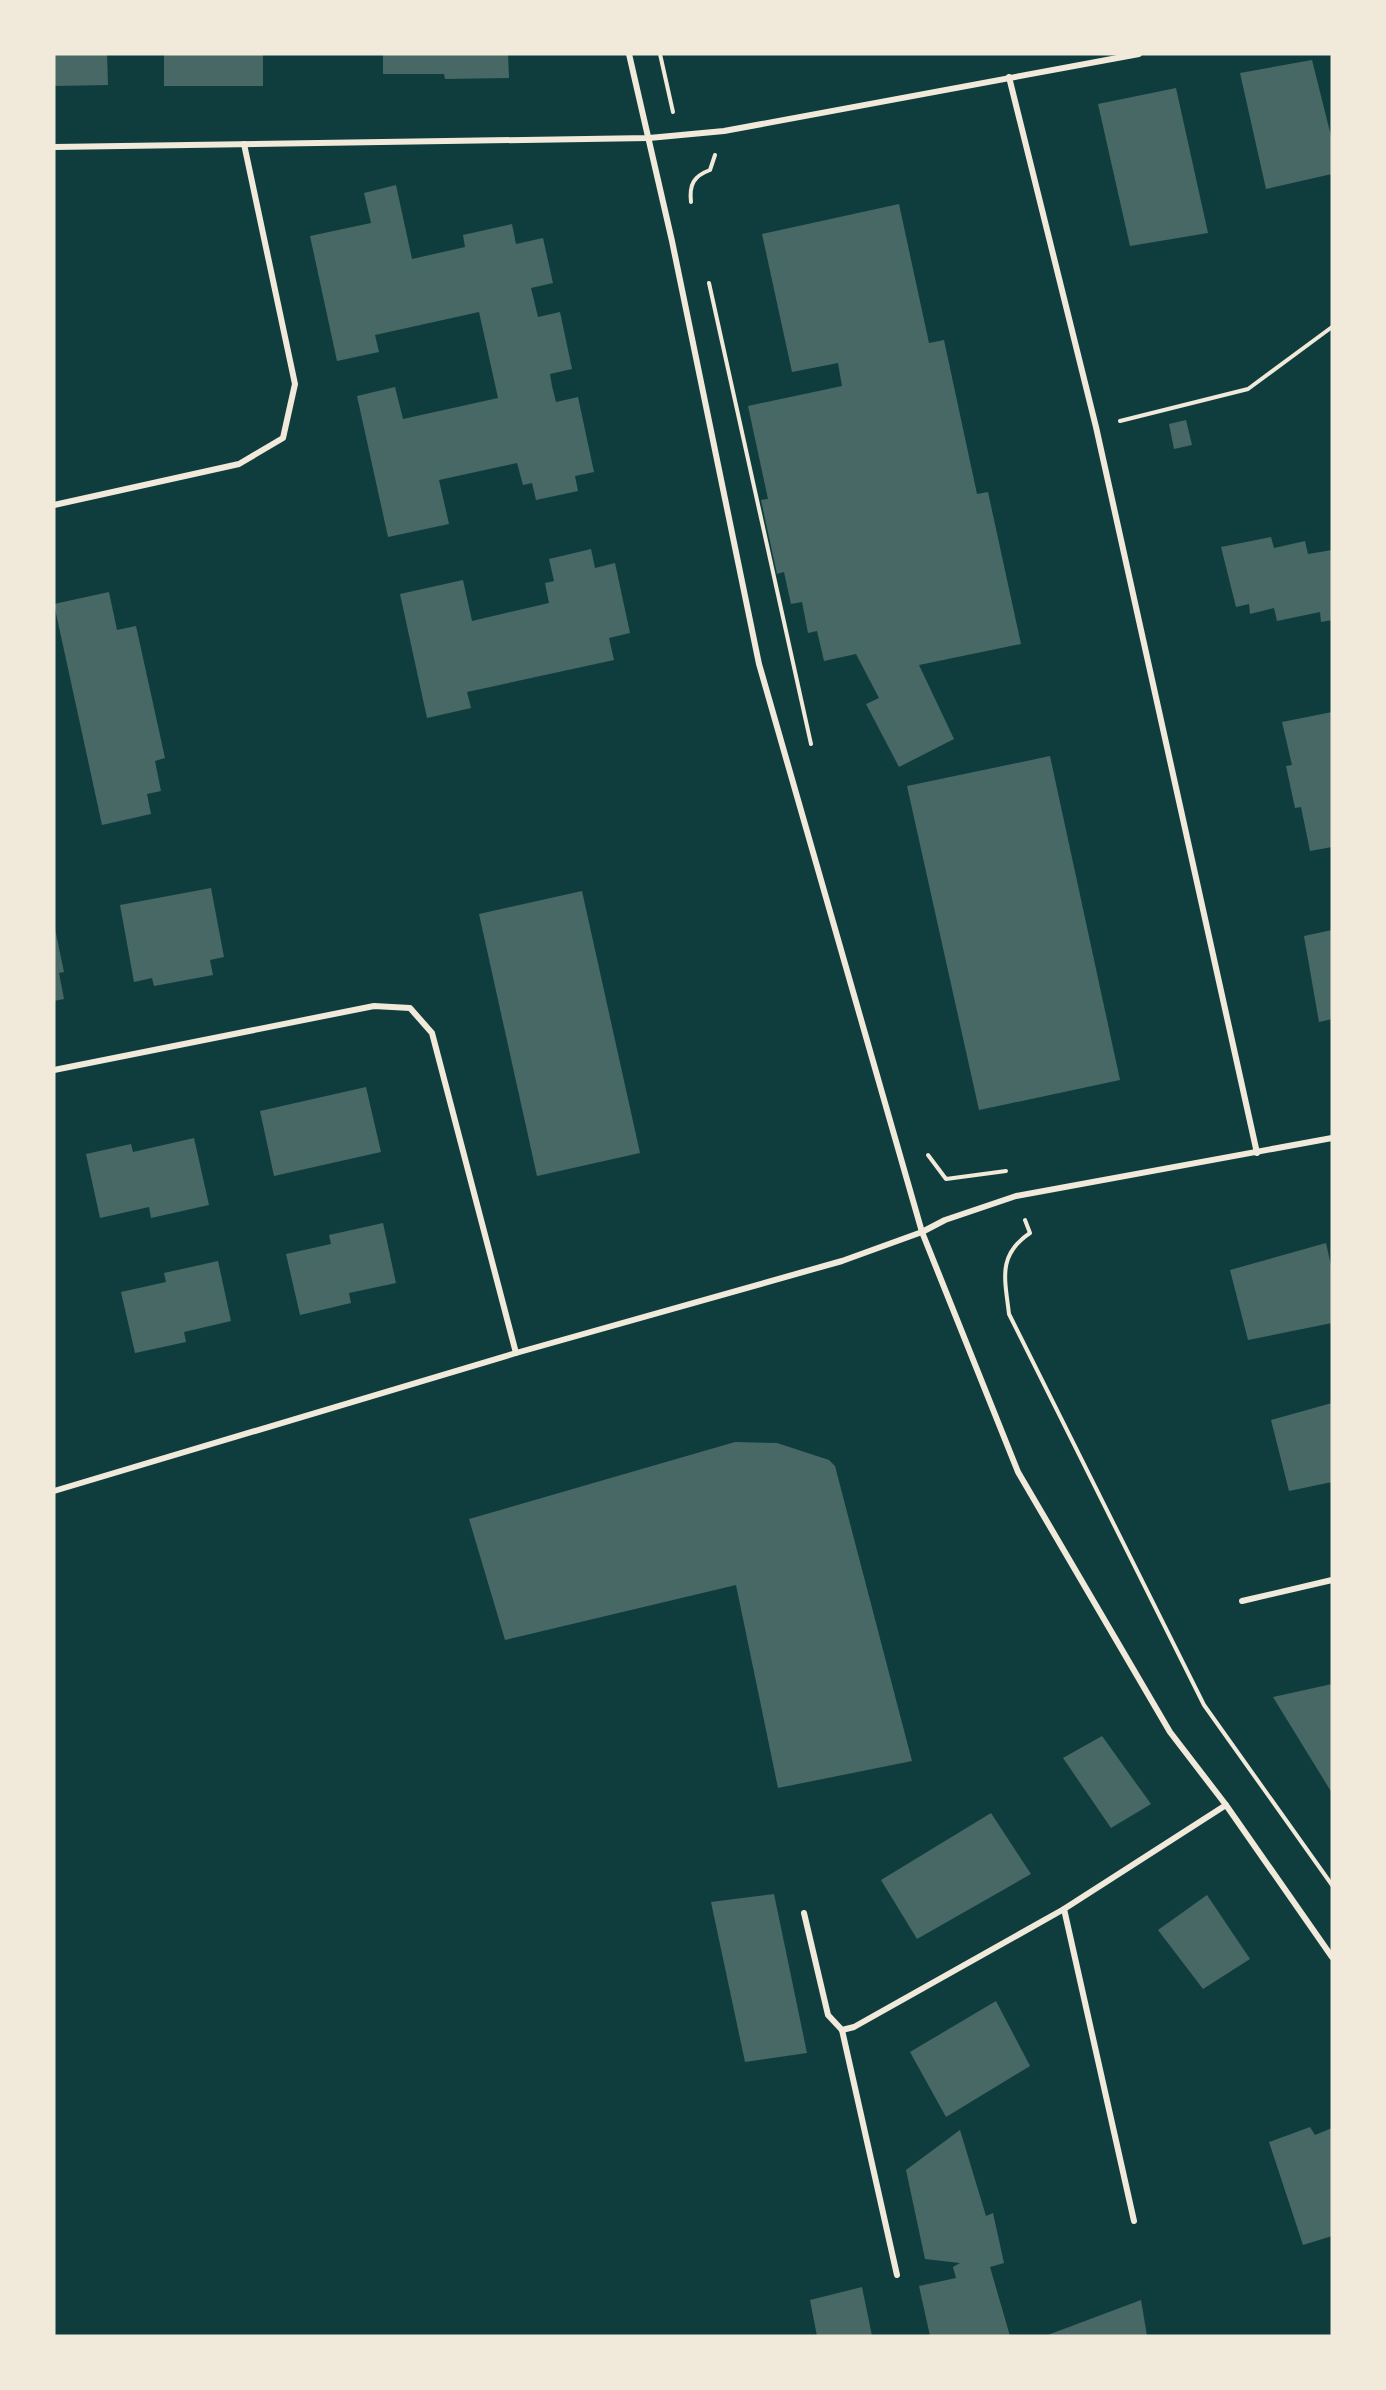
<svg xmlns="http://www.w3.org/2000/svg" width="1386" height="2390" font-family="'Roboto Serif',serif">
<rect width="100%" height="100%" fill="#0f3d3e"/>
<g fill="#486865">
<path d="M 54,54 L 107,54 L 108,85 L 54,86 Z"/>
<rect x="164" y="54" width="99" height="32"/>
<path d="M 383,54 L 508,54 L 509,78 L 445,79 L 444,74 L 383,74 Z"/>
<path d="M 1312,60 L 1332,140 L 1332,174 L 1266,189 L 1240,73 Z"/>
<path d="M 1176,88 L 1208,233 L 1130,246 L 1098,104 Z"/>
<path d="M 396,185 L 412,259 L 465,247 L 463,235 L 512,224 L 516,244 L 543,238 L 553,283 L 531,288 L 538,317 L 560,312 L 572,369 L 550,374 L 552,386 L 556,402 L 578,397 L 594,472 L 575,476 L 578,491 L 536,500 L 532,483 L 523,485 L 517,463 L 439,480 L 449,524 L 388,537 L 357,396 L 395,387 L 403,419 L 498,398 L 479,312 L 375,335 L 379,352 L 337,361 L 310,236 L 371,223 L 364,193 Z"/>
<path d="M 899,204 L 929,343 L 944,340 L 977,494 L 988,492 L 1021,644 L 919,665 L 954,739 L 899,767 L 866,704 L 879,698 L 856,654 L 824,661 L 817,631 L 808,633 L 802,602 L 791,604 L 784,572 L 777,574 L 761,500 L 768,499 L 748,406 L 842,386 L 838,363 L 792,372 L 762,234 Z"/>
<path d="M 1186,420 L 1192,445 L 1174,449 L 1169,424 Z"/>
<path d="M 1271,537 L 1274,548 L 1305,541 L 1308,554 L 1332,550 L 1332,620 L 1321,622 L 1320,612 L 1277,621 L 1274,608 L 1250,614 L 1249,604 L 1236,607 L 1221,547 Z"/>
<path d="M 591,549 L 595,568 L 615,563 L 630,633 L 609,638 L 614,660 L 467,692 L 471,708 L 427,718 L 400,594 L 463,580 L 472,621 L 549,603 L 545,583 L 554,581 L 549,559 Z"/>
<path d="M 109,592 L 117,630 L 136,626 L 165,758 L 155,761 L 161,791 L 147,794 L 151,814 L 102,825 L 54,604 Z"/>
<path d="M 1332,712 L 1332,847 L 1310,851 L 1301,807 L 1295,808 L 1286,766 L 1292,765 L 1282,722 Z"/>
<path d="M 1050,756 L 1120,1080 L 979,1110 L 907,786 Z"/>
<path d="M 211,888 L 224,957 L 210,960 L 213,975 L 154,986 L 152,978 L 134,982 L 120,905 Z"/>
<path d="M 582,891 L 640,1153 L 537,1176 L 479,914 Z"/>
<path d="M 54,924 L 64,972 L 59,973 L 64,999 L 54,1001 Z"/>
<path d="M 1332,930 L 1332,1019 L 1319,1022 L 1304,936 Z"/>
<path d="M 366,1087 L 381,1152 L 274,1176 L 260,1111 Z"/>
<path d="M 194,1138 L 209,1205 L 151,1218 L 149,1207 L 100,1218 L 86,1154 L 131,1144 L 133,1152 Z"/>
<path d="M 383,1223 L 396,1283 L 349,1293 L 351,1303 L 300,1315 L 286,1254 L 331,1244 L 329,1235 Z"/>
<path d="M 1326,1243 L 1332,1270 L 1332,1323 L 1248,1340 L 1230,1270 Z"/>
<path d="M 218,1261 L 231,1321 L 184,1332 L 186,1342 L 135,1353 L 121,1292 L 166,1282 L 164,1273 Z"/>
<path d="M 1332,1403 L 1332,1482 L 1289,1491 L 1271,1420 Z"/>
<path d="M 735,1442 L 777,1443 L 829,1460 L 835,1466 L 912,1761 L 778,1788 L 736,1585 L 505,1640 L 469,1519 Z"/>
<path d="M 1332,1684 L 1332,1793 L 1273,1697 Z"/>
<path d="M 1102,1736 L 1151,1804 L 1111,1828 L 1063,1758 Z"/>
<path d="M 991,1813 L 1031,1874 L 917,1939 L 881,1880 Z"/>
<path d="M 774,1894 L 807,2053 L 745,2062 L 711,1902 Z"/>
<path d="M 1207,1895 L 1250,1959 L 1203,1989 L 1158,1930 Z"/>
<path d="M 996,2001 L 1030,2066 L 946,2117 L 910,2052 Z"/>
<path d="M 1310,2127 L 1315,2135 L 1332,2128 L 1332,2236 L 1303,2245 L 1269,2142 Z"/>
<path d="M 960,2130 L 986,2216 L 993,2213 L 1004,2263 L 990,2267 L 1010,2336 L 930,2336 L 919,2286 L 956,2278 L 953,2267 L 960,2263 L 925,2259 L 906,2170 Z"/>
<path d="M 862,2287 L 872,2336 L 817,2336 L 810,2300 Z"/>
<path d="M 1141,2300 L 1147,2336 L 1045,2336 Z"/>
</g>
<g fill="none" stroke-linecap="round" stroke-linejoin="round">
<g stroke="#f1e9da" stroke-width="4">
<path d="M 660,54 L 673,112"/>
<path d="M 691,202 C 689,184 694,176 710,170 L 715,155"/>
<path d="M 709,283 L 811,744"/>
<path d="M 1120,421 L 1248,389 L 1332,327"/>
<path d="M 928,1155 L 946,1179 L 1006,1171"/>
<path d="M 1025,1220 L 1030,1233 C 997,1255 1005,1279 1009,1314 L 1204,1705 L 1332,1885"/>
</g>
<g stroke="#f1e9da" stroke-width="6">
<path d="M 629,54 L 672,241 L 759,664 L 922,1232 L 1018,1472 L 1170,1732 L 1226,1805 L 1332,1957"/>
<path d="M 1009,77 L 1096,427 L 1257,1153"/>
<path d="M 54,147 L 649,138 L 724,131 L 1139,54"/>
<path d="M 54,505 L 239,464 L 283,438 L 295,384 L 244,144"/>
<path d="M 54,1070 L 374,1006 L 410,1008 L 432,1033 L 516,1353"/>
<path d="M 54,1491 L 516,1353 L 842,1261 L 922,1232 L 945,1220 L 1016,1196 L 1332,1138"/>
<path d="M 1242,1601 L 1332,1580"/>
<path d="M 1064,1909 L 1134,2221"/>
<path d="M 804,1913 L 828,2015 L 842,2030 L 854,2027 L 1064,1909 L 1226,1805"/>
<path d="M 842,2030 L 897,2275"/>
</g>
</g>
<rect width="1386" height="2390" fill="none" stroke="#f1e9da" stroke-width="111"/>
</svg>
